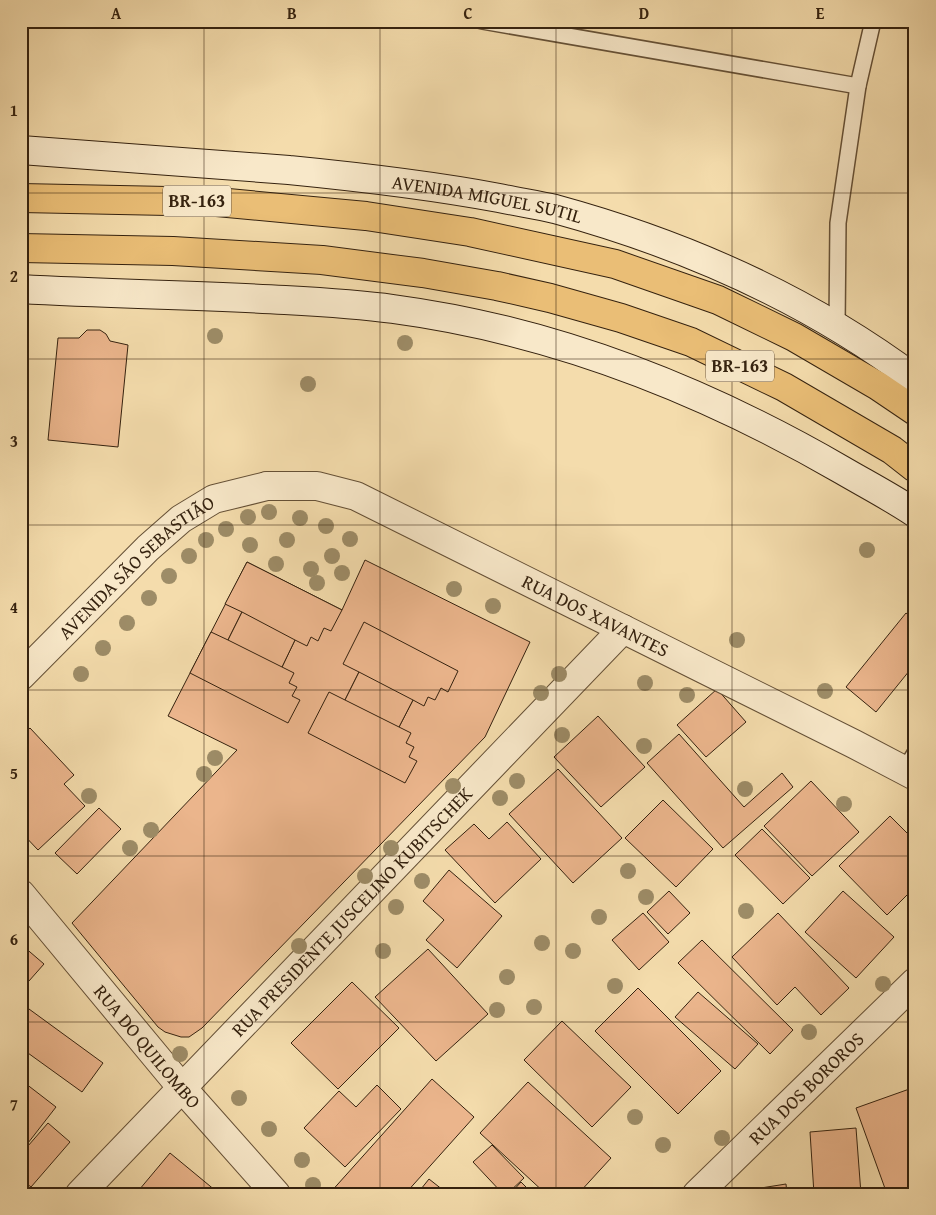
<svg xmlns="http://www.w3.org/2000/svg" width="936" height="1215" font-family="'Gentium Book Plus',serif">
<rect width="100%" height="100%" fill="#f4dcac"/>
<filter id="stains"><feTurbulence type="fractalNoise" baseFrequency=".004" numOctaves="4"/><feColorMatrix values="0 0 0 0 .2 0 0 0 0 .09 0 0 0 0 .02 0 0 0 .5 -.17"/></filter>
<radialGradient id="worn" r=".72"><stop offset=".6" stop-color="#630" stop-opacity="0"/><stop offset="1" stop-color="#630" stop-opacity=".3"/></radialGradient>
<g fill="#ebb58c" stroke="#35220f">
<path d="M 87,330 L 100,330 L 106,334 L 110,341 L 128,345 L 118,447 L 48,440 L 58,338 L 79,338 Z"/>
<path d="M 365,560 L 530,642 L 485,737 L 202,1028 L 189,1037 L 181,1037 L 165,1032 L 158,1027 L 72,923 L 237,750 L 168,716 L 247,562 L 342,610 Z"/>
<path d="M 247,562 L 342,610 L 331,631 L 324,628 L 318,641 L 311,637 L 307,646 L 295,640 L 282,667 L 294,673 L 289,683 L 297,687 L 292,696 L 300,700 L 288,723 L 190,673 L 211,632 L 228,640 L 242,612 L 225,604 Z"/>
<path d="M 242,612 L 295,640 L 282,667 L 228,640 Z"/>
<path d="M 906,613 L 915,620 L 915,637 L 910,642 L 915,646 L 915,666 L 914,665 L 876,712 L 846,687 Z"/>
<path d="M 364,622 L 458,671 L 448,692 L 441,688 L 435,700 L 428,697 L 424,706 L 413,700 L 399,727 L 411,733 L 406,743 L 414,747 L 409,757 L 417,761 L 405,783 L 308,733 L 329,692 L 345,700 L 359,672 L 343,664 Z"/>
<path d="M 359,672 L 413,700 L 399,727 L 345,700 Z"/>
<path d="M 717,689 L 746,722 L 706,757 L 677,725 Z"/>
<path d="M 598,716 L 645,767 L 601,807 L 554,757 Z"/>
<path d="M 30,728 L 74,775 L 64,784 L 85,806 L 38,850 L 21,832 L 21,736 Z"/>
<path d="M 679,734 L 744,807 L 782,773 L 793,787 L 723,848 L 647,763 Z"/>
<path d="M 558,769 L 622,838 L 573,883 L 509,814 Z"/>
<path d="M 811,781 L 859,832 L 812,876 L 764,826 Z"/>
<path d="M 663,800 L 713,849 L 676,887 L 625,838 Z"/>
<path d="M 99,808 L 121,829 L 77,874 L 55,853 Z"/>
<path d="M 890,816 L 915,841 L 915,887 L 887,915 L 839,866 Z"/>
<path d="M 507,822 L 541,859 L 495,903 L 445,850 L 474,824 L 489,839 Z"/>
<path d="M 762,829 L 810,878 L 783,904 L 735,855 Z"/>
<path d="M 449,870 L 502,916 L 457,968 L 426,940 L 444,920 L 423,901 Z"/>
<path d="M 669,891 L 690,913 L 668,934 L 647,912 Z"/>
<path d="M 843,891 L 894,937 L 856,978 L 805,932 Z"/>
<path d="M 643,913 L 669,942 L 639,970 L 612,940 Z"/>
<path d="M 778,913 L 849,988 L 821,1015 L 795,987 L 777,1005 L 732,957 Z"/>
<path d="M 702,940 L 793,1030 L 770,1054 L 678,963 Z"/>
<path d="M 23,946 L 44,964 L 21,990 L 21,949 Z"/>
<path d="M 428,949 L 488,1014 L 436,1061 L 375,997 Z"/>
<path d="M 352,982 L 399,1028 L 338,1089 L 291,1043 Z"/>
<path d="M 638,988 L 721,1071 L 678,1114 L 595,1031 Z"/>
<path d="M 698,992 L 758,1044 L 735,1069 L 675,1017 Z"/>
<path d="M 29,1009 L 103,1063 L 82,1092 L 21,1048 L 21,1020 Z"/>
<path d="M 562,1021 L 631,1087 L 592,1127 L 524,1060 Z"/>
<path d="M 432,1079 L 474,1117 L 405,1194 L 329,1194 Z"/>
<path d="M 21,1080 L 56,1107 L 21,1152 Z"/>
<path d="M 528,1082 L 611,1158 L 578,1194 L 546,1194 L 480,1133 Z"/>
<path d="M 377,1085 L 401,1109 L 345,1167 L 304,1128 L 339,1091 L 356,1107 Z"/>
<path d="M 915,1087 L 915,1194 L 887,1194 L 856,1108 Z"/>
<path d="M 48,1123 L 70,1142 L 31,1187 L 21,1179 L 21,1154 Z"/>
<path d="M 856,1128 L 861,1194 L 814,1194 L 810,1132 Z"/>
<path d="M 492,1145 L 524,1178 L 507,1194 L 503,1194 L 473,1162 Z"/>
<path d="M 170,1153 L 216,1191 L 213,1194 L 143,1194 L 139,1190 Z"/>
<path d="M 429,1179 L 448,1194 L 417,1194 Z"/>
<path d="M 521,1182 L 533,1194 L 510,1194 Z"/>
<path d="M 786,1184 L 787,1194 L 742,1194 L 742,1191 Z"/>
</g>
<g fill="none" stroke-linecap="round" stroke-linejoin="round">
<g stroke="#655036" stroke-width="18">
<g id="service">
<path d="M 482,21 L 858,86"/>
<path d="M 837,327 L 838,223 L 858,86 L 873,21"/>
<path d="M 904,771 L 915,753"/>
</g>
</g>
<g stroke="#655036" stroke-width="30">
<g id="minor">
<path id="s1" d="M 267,486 L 317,486 L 356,496 L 854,744 L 915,776"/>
<path id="s2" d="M 21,894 L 182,1088 L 276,1194"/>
<path id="s3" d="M 80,1194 L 623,629"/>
<path id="s4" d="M 697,1194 L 915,982"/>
</g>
</g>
<g stroke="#655036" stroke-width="30">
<g id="tertiary">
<path id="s5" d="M 21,676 L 148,548 L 181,519 L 214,499 L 267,486"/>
</g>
</g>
<g stroke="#35220f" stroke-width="30">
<g id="secondary">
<path id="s6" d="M 21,150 C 111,156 200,163 289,170 C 360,177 430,185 499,198 C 518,202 537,205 555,209 C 683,244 808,299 915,379"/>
<path d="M 21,289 C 109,294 197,295 285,300 C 321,302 357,304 393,309 C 551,330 704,390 842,470 C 866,484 891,497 915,513"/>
</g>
</g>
<g stroke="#35220f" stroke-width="30">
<g id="trunk">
<path d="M 21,198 L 217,202 L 366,216 L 470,232 L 615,264 L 718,300 L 794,337 L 878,386 L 915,411"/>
<path d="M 21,248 L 173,251 L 322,260 L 423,273 L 497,286 L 550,298 L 621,318 L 691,342 L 784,387 L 892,450 L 915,468"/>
</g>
</g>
<use href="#service" stroke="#f8e8c9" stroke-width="15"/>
<use href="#minor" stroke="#f8e8c9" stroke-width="28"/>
<use href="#tertiary" stroke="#f8e8c9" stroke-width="28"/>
<use href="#secondary" stroke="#f8e8c9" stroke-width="28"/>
<use href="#trunk" stroke="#eabe76" stroke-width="28"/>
</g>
<g fill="#9d8c67">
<circle cx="215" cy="336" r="8"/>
<circle cx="405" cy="343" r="8"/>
<circle cx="308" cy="384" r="8"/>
<circle cx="269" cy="512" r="8"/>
<circle cx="248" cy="517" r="8"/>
<circle cx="300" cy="518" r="8"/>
<circle cx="326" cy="526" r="8"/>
<circle cx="226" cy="529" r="8"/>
<circle cx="350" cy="539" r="8"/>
<circle cx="206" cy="540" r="8"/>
<circle cx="287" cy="540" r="8"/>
<circle cx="250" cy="545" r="8"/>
<circle cx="867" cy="550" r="8"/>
<circle cx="189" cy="556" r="8"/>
<circle cx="332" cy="556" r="8"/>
<circle cx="276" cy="564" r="8"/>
<circle cx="311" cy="569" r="8"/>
<circle cx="342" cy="573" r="8"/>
<circle cx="169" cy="576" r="8"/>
<circle cx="317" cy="583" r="8"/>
<circle cx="454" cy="589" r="8"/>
<circle cx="149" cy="598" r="8"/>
<circle cx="493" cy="606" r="8"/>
<circle cx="127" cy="623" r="8"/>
<circle cx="737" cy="640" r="8"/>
<circle cx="103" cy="648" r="8"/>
<circle cx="81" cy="674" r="8"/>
<circle cx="559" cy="674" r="8"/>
<circle cx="645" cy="683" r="8"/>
<circle cx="825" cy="691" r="8"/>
<circle cx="541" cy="693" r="8"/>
<circle cx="687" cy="695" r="8"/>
<circle cx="562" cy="735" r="8"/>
<circle cx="644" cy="746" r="8"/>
<circle cx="215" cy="758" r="8"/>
<circle cx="204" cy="774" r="8"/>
<circle cx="517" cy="781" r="8"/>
<circle cx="453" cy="786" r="8"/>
<circle cx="745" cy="789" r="8"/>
<circle cx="89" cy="796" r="8"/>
<circle cx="500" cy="798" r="8"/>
<circle cx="844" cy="804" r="8"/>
<circle cx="151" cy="830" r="8"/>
<circle cx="130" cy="848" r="8"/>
<circle cx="391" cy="848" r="8"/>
<circle cx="628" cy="871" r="8"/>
<circle cx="365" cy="876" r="8"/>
<circle cx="422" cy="881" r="8"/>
<circle cx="646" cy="897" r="8"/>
<circle cx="396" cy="907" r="8"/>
<circle cx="746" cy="911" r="8"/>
<circle cx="599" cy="917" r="8"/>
<circle cx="542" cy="943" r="8"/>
<circle cx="299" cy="946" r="8"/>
<circle cx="383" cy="951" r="8"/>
<circle cx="573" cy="951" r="8"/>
<circle cx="507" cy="977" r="8"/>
<circle cx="883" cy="984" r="8"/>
<circle cx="615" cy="986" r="8"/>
<circle cx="534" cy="1007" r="8"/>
<circle cx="497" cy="1010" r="8"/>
<circle cx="809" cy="1032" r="8"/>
<circle cx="180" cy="1054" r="8"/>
<circle cx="239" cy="1098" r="8"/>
<circle cx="635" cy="1117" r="8"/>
<circle cx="269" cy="1129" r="8"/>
<circle cx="722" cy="1138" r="8"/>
<circle cx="663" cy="1145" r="8"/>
<circle cx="302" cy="1160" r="8"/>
<circle cx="313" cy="1185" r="8"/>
</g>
<path fill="none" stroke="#35220f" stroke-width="1" stroke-opacity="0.55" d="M 204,21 L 204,1194M 380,21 L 380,1194M 556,21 L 556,1194M 732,21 L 732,1194M 21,193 L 915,193M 21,359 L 915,359M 21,525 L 915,525M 21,690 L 915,690M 21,856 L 915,856M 21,1022 L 915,1022"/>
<g text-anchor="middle" stroke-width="5" stroke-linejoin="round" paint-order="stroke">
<g fill="#f8e8c9" stroke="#705d47" stroke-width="1">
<rect x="163" y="185.5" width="68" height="31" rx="4"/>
<rect x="706" y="350.5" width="68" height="31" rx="4"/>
</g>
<g font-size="18" font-weight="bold" fill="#35220f">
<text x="197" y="207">BR-163</text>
<text x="740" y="372">BR-163</text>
</g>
<g font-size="19" fill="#35220f" stroke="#f8e8c9">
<text dy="7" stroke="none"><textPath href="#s6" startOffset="469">AVENIDA MIGUEL SUTIL</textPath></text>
<text dy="7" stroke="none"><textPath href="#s5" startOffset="159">AVENIDA SÃO SEBASTIÃO</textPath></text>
<text dy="7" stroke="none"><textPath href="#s1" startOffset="358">RUA DOS XAVANTES</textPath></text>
<text dy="7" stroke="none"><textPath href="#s3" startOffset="392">RUA PRESIDENTE JUSCELINO KUBITSCHEK</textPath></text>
<text dy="7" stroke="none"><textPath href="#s2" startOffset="198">RUA DO QUILOMBO</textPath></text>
<text dy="7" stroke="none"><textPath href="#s4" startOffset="152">RUA DOS BOROROS</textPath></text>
</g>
</g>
<rect width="936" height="1215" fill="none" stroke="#f4dcac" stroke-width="55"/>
<rect x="28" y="28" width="880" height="1160" fill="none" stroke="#35220f" stroke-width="2"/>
<g font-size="16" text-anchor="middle" font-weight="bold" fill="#35220f">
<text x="116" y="19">A</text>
<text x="292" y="19">B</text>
<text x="468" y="19">C</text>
<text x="644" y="19">D</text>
<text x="820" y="19">E</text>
<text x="14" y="116">1</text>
<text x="14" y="282">2</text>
<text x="14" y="447">3</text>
<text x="14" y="613">4</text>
<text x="14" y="779">5</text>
<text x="14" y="945">6</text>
<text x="14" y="1110">7</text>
</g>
<rect width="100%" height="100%" filter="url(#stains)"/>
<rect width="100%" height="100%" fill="url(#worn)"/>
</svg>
